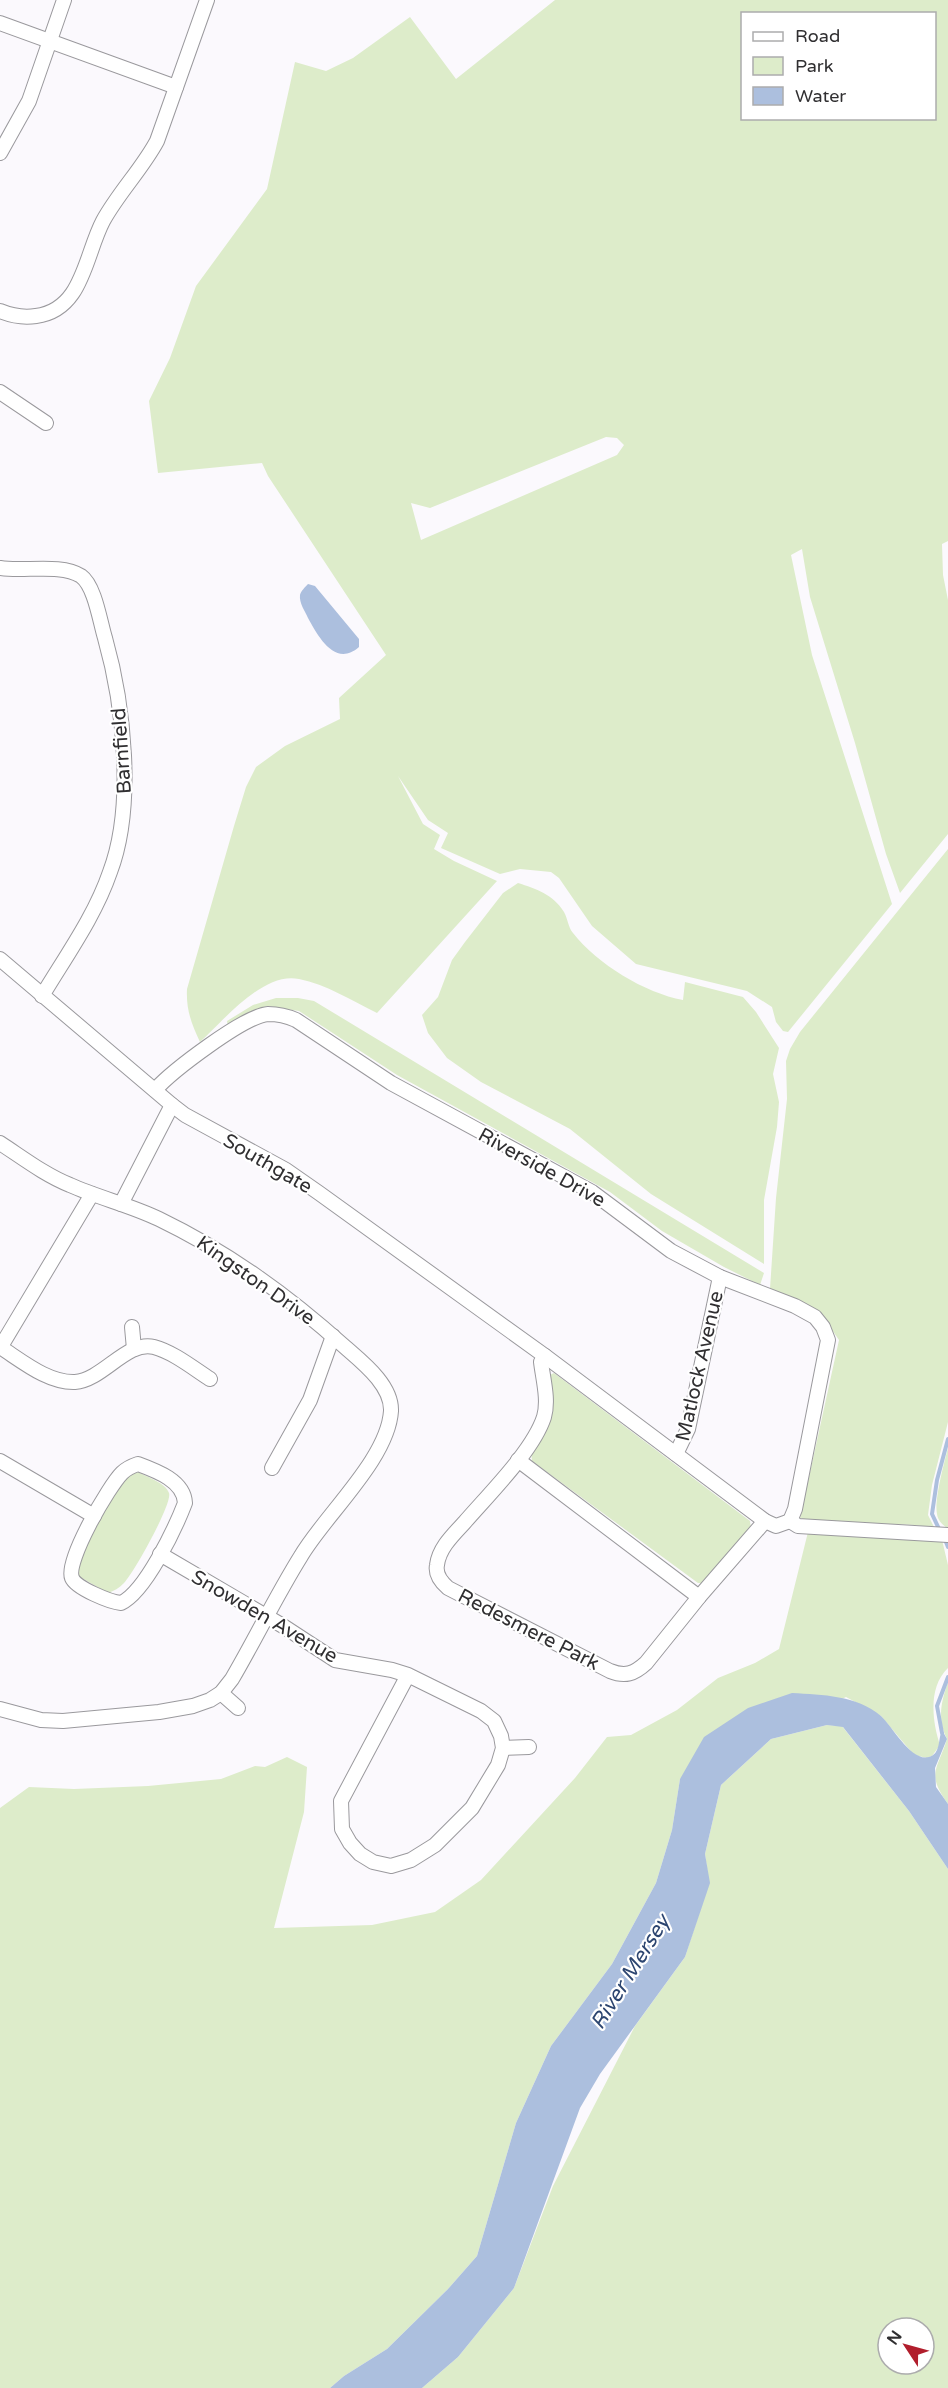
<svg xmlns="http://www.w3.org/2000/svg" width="948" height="2388" font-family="'Varela Round',sans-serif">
<rect width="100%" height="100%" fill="#fbf9fd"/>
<g fill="#ddecca" fill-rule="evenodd">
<path d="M 555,0 L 948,0 L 948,541 L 942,544 L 943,575 L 948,600 L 948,834 L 900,893 L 886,854 L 855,743 L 810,597 L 802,549 L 791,555 L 812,655 L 892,904 L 788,1032 L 783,1031 L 776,1022 L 772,1007 L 747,991 L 636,964 L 592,926 L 559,878 L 551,872 L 520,869 L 500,874 L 441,848 L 448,833 L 428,820 L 398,776 L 423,824 L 440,835 L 434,849 L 454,861 L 497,881 L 377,1013 C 352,1001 326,984 299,979 C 264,971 224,1020 200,1042 C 191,1023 186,1009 187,989 L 234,826 L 246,787 L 256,767 L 285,746 L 340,719 L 339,698 L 386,655 L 268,476 L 262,463 L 158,473 L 149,401 L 170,358 L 196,286 L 267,189 L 295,62 L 326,71 L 353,58 L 410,17 L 456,79 ZM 742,14 L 934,14 L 934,118 L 742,118 ZM 606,437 L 617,438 L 624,445 L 617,455 L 421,540 L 411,503 L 430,508 Z"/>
<path d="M 948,849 L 948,1422 L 932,1485 L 928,1515 L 935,1529 L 916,1525 L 810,1521 L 800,1518 L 839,1340 L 819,1311 L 770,1289 L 776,1198 L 787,1099 L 786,1061 L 790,1049 L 800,1032 Z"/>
<path d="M 518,883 C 536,889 553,894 564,912 C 568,919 568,927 573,933 C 597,964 645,993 683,1000 L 685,982 L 743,997 L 756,1012 L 779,1048 L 773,1074 L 779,1102 L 777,1127 L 764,1200 L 764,1264 L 651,1194 L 570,1129 L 481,1082 L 447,1058 L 428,1033 L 422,1015 L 438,997 L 452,960 L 465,942 L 503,893 Z"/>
<path d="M 276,998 L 298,998 L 314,1001 L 764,1273 L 760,1285 L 724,1267 L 662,1231 L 610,1192 L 397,1075 L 299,1011 L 267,1006 L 228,1027 L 227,1021 L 253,1005 Z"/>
<path d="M 554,1373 L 750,1521 L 751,1529 L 705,1583 L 698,1583 L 532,1461 L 531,1451 L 550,1375 Z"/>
<path d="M 948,1448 L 948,1529 C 943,1525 938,1521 937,1514 C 934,1501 944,1463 948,1448 Z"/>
<path d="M 138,1472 C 147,1477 166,1483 169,1493 C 173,1503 133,1574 124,1583 C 119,1588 114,1591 108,1593 L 73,1573 L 114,1488 L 131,1474 Z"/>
<path d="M 808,1532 L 942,1540 L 948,1565 L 948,1668 C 928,1687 932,1721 940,1745 L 932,1756 L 927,1758 L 914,1755 L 881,1716 L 846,1697 L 680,1779 L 672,1830 L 656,1883 L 612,1964 L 551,2046 L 516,2123 L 477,2256 L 448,2289 L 387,2349 L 344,2376 L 330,2388 L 0,2388 L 0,1808 L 29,1787 L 74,1789 L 148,1786 L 221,1779 L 255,1766 L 265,1767 L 287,1757 L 307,1767 L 304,1812 L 274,1928 L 372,1925 L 435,1912 L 481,1880 L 575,1778 L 607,1737 L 631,1735 L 677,1710 L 718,1678 L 755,1663 L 779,1649 Z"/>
<path d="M 948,1682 L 948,1804 C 926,1773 937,1771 947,1739 C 937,1720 941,1702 948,1682 Z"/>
<path d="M 827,1725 L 842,1726 L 909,1811 L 948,1869 L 948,2388 L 422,2388 L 458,2357 L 514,2288 L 553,2186 L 635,2026 L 685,1957 L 709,1883 L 705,1854 L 721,1785 L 771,1739 ZM 888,2328 L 924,2328 L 924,2364 L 888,2364 Z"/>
</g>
<g fill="#acbfde">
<path d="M 308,584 L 315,586 L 359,639 L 359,647 C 335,668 318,636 308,618 C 305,611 299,603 300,595 C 301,591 305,587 308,584 Z"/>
<path d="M 792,1693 C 823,1695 856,1695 881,1716 C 893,1727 911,1762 929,1757 C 941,1754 938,1738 942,1730 L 947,1739 L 935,1768 L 936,1787 L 948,1804 L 948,1869 L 909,1811 L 843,1727 L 827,1725 L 771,1739 L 721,1785 L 705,1854 L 710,1883 L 685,1957 L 600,2074 L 580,2108 L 514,2288 L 458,2357 L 422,2388 L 330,2388 L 344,2376 L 387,2349 L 448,2289 L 477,2256 L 516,2123 L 551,2046 L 612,1964 L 656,1883 L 672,1830 L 680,1779 L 704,1737 L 748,1708 Z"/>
</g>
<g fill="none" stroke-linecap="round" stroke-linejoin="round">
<g stroke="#acbfde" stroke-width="4">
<path d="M 940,1531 L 932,1514 L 937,1480 L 948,1439"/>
<path d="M 944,1537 L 948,1547"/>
<path d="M 942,1733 L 937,1706 L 948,1677"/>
</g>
<g stroke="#9a999d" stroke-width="16">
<g id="minor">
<path d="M 0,23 L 176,87"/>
<path d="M 0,153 L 29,101 L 64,0"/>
<path d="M 0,311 C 12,316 23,318 36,316 C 83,310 85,255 103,221 C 119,192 142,169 157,141 L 207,0"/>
<path d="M 0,392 L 46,423"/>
<path d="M 0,568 C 23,572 61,563 81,576 C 95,586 100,622 105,638 C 124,705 135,806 110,872 C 95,916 66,956 42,996"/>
<path d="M 0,959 L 172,1105 L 185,1115 L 286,1170 L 319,1193 L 545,1356 L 765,1521 L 776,1526 L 790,1521"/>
<path d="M 155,1090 C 172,1071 244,1016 268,1014 C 278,1014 287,1016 296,1020 L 391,1083 L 592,1192 L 671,1251 L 720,1277 L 795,1306 L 815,1317 L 823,1327 L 828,1340 L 795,1509 L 790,1521"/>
<path d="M 0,1143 C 23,1158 45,1175 70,1185 C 99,1198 130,1205 159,1219 C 229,1253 287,1295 345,1347 C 362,1362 392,1385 391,1411 C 388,1459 325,1515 301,1556 C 276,1596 256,1638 232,1679 L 221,1693 L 210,1700 L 193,1706 L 159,1712 L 63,1721 L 41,1720 L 0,1709"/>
<path d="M 121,1204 L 172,1105"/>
<path d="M 132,1327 L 134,1349"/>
<path d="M 0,1347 C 22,1361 48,1383 75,1382 C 103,1380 127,1340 154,1347 C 173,1352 193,1368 210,1379"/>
<path d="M 0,1348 L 92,1194"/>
<path d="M 545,1356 L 541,1362 C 543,1379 549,1400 544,1417 C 533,1451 488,1495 464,1523 C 453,1535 439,1548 437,1565 C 435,1575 441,1582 448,1588 L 610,1671 C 625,1677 634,1674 646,1663 L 699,1597 L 765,1521"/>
<path d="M 676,1454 L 688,1429 L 720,1277"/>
<path d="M 518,1460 L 699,1597"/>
<path d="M 0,1461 L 94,1516"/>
<path d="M 138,1464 C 157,1471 184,1481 185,1503 C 175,1529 145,1592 121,1603 C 110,1602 76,1588 72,1578 C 65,1561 109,1486 122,1473 C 127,1468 132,1466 138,1464 Z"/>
<path d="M 272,1468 L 310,1400 L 333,1336"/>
<path d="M 790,1521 L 798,1526 L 948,1535"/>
<path d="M 160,1554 L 283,1626 L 335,1660 L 392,1670 L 408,1675 L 481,1711 L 494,1721 L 501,1736 L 503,1748 L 498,1765 L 472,1808 L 435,1845 L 411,1860 L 391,1866 L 373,1862 L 360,1854 L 350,1843 L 342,1829 L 341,1801 L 408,1675"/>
<path d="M 221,1693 L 238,1708"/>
<path d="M 503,1748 L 529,1747"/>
</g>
</g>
<use href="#minor" stroke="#fff" stroke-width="14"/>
</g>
<g text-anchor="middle" stroke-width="4.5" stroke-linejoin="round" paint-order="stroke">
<g font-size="20" fill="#302f31" stroke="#fff">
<text transform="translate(121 751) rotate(-94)" y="7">Barnfield</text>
<text transform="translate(268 1163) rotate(30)" y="7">Southgate</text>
<text transform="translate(542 1167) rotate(29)" y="7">Riverside Drive</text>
<text transform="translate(256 1280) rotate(35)" y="7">Kingston Drive</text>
<text transform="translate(699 1366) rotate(-77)" y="7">Matlock Avenue</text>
<text transform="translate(265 1616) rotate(30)" y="7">Snowden Avenue</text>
<text transform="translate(529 1629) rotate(27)" y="7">Redesmere Park</text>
</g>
<g font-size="21" font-style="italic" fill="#2c4570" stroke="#fff">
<text transform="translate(630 1972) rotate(-58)" y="7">River Mersey</text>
</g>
</g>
<rect x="741" y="12" width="195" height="108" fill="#ffffff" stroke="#acacad" stroke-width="1.5"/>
<rect x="753" y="32" width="30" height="9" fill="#ffffff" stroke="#acacad" stroke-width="1.5"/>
<text x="795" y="42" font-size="18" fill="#302f31">Road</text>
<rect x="753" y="57" width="30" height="18" fill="#ddecca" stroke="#acacad" stroke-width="1.5"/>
<text x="795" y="72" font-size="18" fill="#302f31">Park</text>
<rect x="753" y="87" width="30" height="18" fill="#acbfde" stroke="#acacad" stroke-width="1.5"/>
<text x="795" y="102" font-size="18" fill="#302f31">Water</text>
<g transform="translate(906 2346) rotate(306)"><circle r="28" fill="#ffffff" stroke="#acacad" stroke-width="1.5"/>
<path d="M0-4.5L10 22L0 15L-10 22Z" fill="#b11e2c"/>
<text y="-9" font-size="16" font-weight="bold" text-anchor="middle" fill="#302f31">N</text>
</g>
</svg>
